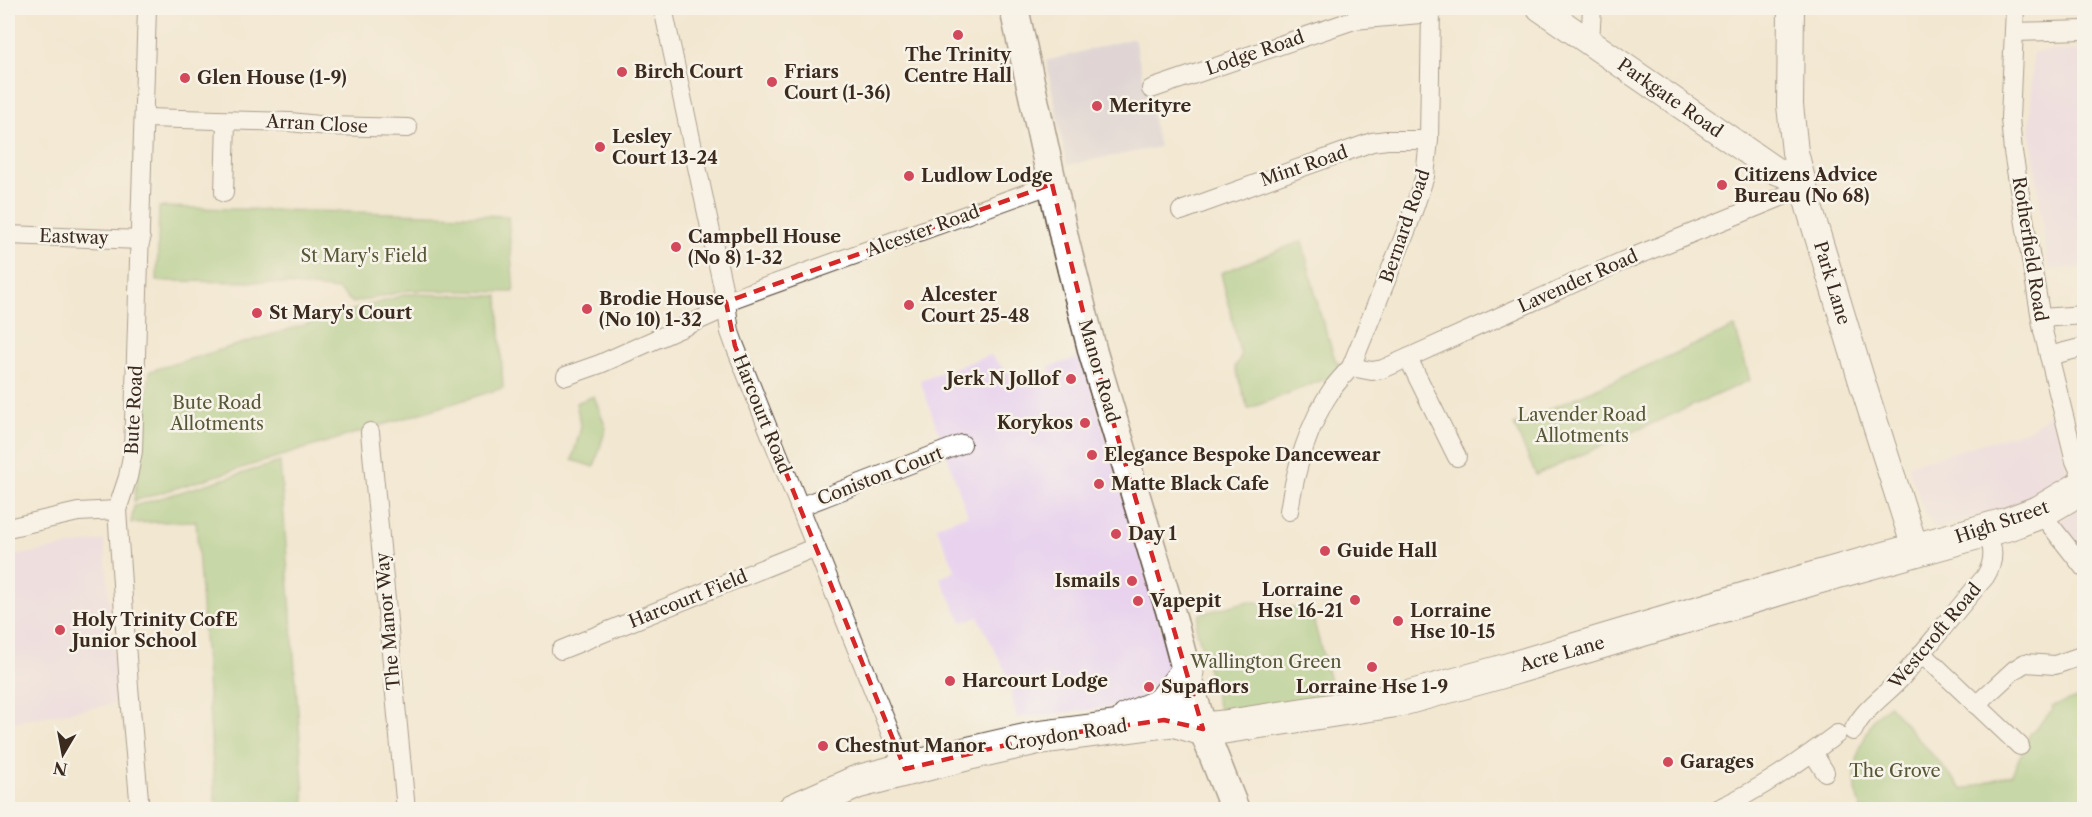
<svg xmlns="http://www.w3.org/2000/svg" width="2092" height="817" font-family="'Libre Caslon Text',serif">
<rect width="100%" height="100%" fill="#f7f3e8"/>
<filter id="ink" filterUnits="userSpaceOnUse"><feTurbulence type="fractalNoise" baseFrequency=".0167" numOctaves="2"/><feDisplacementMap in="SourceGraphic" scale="12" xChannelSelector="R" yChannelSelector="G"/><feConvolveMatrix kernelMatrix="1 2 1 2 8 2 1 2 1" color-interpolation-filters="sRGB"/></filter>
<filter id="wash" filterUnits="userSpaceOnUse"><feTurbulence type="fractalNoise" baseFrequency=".008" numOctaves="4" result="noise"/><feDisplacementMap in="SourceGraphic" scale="24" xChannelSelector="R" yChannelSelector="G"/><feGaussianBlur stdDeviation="1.35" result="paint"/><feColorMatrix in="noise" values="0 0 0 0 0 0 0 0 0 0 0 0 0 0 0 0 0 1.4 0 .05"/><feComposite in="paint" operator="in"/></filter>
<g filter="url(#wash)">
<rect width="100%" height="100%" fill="#f2e8d2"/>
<g fill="#e8d2ee">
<path d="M 2084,50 L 2084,267 L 2049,269 L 2030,128 L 2033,52 Z"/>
<path d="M 990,355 L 1020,384 L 1051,374 L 1049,367 L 1082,357 L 1173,669 L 1146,703 L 1017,718 L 1006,672 L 978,617 L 962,622 L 940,578 L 956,571 L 936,526 L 968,515 L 920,380 Z"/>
<path d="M 2053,412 L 2071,483 L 2042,499 L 1936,529 L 1924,510 L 1908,465 L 2029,430 Z"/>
<path d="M 2084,504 L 2084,559 L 2057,523 Z"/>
<path d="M 104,540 L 118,703 L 8,723 L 8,557 Z"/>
</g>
<path fill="#c9bfd7" d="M 1134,38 L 1159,147 L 1067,165 L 1046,61 Z"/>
<g fill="#95c473" stroke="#687748" stroke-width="1.5">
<path d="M 159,207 L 508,216 L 514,292 L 409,290 L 353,303 L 338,290 L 267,282 L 157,281 Z"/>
<path d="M 1302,241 L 1321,317 L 1336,362 L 1340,364 L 1336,375 L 1248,409 L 1235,367 L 1241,357 L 1221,273 Z"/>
<path d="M 407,294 L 498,296 L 503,388 L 134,501 L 150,371 Z"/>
<path d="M 1735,327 L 1750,380 L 1536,475 L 1514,425 Z"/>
<path d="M 594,396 L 606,428 L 594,467 L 572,460 L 581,427 L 576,403 Z"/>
<path d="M 280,462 L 305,809 L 216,809 L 196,521 L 131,523 L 134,506 Z"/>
<path d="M 1249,601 L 1311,611 L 1338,711 L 1224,727 L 1196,627 L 1200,614 Z"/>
<path d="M 2084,696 L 2084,809 L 1862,810 L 1856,791 L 1855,772 L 1859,750 L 1874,718 L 1889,705 L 1963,790 L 2012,774 L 2030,734 L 2053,710 L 2052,706 Z"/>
</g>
</g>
<g filter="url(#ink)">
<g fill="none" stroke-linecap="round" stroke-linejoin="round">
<g stroke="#564639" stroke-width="20">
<g id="street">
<path d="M 663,8 L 726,302 L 730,332 L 735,346 L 905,769"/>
<path d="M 2015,8 L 2010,118 L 2013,152 L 2043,331 L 2075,461 L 2082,477 L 2083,486"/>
<path d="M 2014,32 L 2084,30"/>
<path d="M 1590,43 L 1592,8"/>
<path d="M 1151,89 L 1354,20 L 1431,13"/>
<path d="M 145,118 L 290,122 L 328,126 L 408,128"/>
<path d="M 224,193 L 226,121"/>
<path d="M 1181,211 L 1372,142 L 1387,140 L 1429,140"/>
<path d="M 8,235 L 141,240"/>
<path d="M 2041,318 L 2084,315"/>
<path d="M 2049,356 L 2084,347"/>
<path d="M 1408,358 L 1457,457"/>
<path d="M 1351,367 L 1372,371 L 1383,369 L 1623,261 L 1786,195 L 1803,181"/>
<path d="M 566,376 L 600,364 L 715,313 L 726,302 L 735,298 L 1052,184"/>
<path d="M 370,432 L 406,810"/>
<path d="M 799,507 L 962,444"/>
<path d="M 1289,511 C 1295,470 1309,422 1333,388 C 1338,381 1345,374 1351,367 L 1407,229 L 1425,176 L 1429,140 L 1431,8"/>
<path d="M 2040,512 L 2084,568"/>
<path d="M 8,528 L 78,512 L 117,510"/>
<path d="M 561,650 L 816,547"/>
<path d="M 1922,653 L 2020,746"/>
<path d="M 1976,705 L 2014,670 L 2025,663 L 2055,665 L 2084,655"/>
<path d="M 1853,731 C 1864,708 1886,695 1902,677 C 1931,644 1957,609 1985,577 C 1996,560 1993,548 1987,530"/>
<path d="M 1814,751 L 1818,761 L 1825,772"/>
<path d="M 140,810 L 129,687 L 117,510 L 128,477 L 133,451 L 147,8"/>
<path d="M 1715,810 C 1760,790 1798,763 1837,734"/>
</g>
</g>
<g stroke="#564639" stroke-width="28">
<g id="secondary">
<path d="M 1540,8 L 1776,171 L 1803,181"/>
<path d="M 1791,8 L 1790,105 L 1795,152 L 1809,207 L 1863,385 L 1916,551"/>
</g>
</g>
<g stroke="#564639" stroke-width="31">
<path id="primary" d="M 1014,8 L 1065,242 L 1093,353 L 1170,610 L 1194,700 L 1203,729 L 1235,810"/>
</g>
<g stroke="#564639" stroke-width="35">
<g id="highway">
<path d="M 1128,719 L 1156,707 L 1165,701 L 1187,672"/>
<path d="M 794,810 L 857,782 L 966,754 L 1036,738 L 1173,720 L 1203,729 L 1224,727 L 1399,700 L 1497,673 L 1815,578 L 2008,524 L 2040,512 L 2084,486"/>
</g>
</g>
<use href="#street" stroke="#fff" stroke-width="18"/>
<use href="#secondary" stroke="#fff" stroke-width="26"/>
<use href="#primary" stroke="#fff" stroke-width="28"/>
<use href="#highway" stroke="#fff" stroke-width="33"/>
</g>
</g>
<path d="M0 0H2092V817H0ZM 1052,184 L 1093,353 L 1203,729 L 1164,720 L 1036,738 L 905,769 L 735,346 L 726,302 Z" fill="#f2e8d2" fill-opacity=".55" fill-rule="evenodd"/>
<path fill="none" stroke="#d62828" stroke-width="4.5" stroke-dasharray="12 8" stroke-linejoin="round" d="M 1052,184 L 1093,353 L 1203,729 L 1164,720 L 1036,738 L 905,769 L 735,346 L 726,302 Z"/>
<g fill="#d1495b" stroke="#f7f3e8" stroke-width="2">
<circle cx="958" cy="35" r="6"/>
<circle cx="622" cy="72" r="6"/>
<circle cx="185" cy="78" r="6"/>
<circle cx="772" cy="82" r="6"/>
<circle cx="1097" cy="106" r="6"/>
<circle cx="600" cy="147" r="6"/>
<circle cx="909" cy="176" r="6"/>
<circle cx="1722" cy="185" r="6"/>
<circle cx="676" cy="247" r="6"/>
<circle cx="909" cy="305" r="6"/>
<circle cx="587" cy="309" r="6"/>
<circle cx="257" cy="313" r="6"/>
<circle cx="1071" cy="379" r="6"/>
<circle cx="1085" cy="423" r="6"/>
<circle cx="1092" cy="455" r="6"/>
<circle cx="1099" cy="484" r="6"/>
<circle cx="1116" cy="534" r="6"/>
<circle cx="1325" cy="551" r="6"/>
<circle cx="1132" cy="581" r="6"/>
<circle cx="1355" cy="600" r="6"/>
<circle cx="1138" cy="601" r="6"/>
<circle cx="1398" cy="621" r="6"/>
<circle cx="60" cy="630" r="6"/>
<circle cx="1372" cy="667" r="6"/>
<circle cx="950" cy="681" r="6"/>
<circle cx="1149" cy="687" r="6"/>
<circle cx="823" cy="746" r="6"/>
<circle cx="1668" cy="762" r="6"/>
</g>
<g text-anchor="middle" stroke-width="5" stroke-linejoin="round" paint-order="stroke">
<g font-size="18" fill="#3b2a1e" stroke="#f7f3e8">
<text transform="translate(1255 53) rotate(-19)" y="6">Lodge Road</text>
<text transform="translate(1670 98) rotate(35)" y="6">Parkgate Road</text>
<text transform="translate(317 124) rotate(3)" y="6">Arran Close</text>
<text transform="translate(1304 166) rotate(-19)" y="6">Mint Road</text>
<text transform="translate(1405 226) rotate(-71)" y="6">Bernard Road</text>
<text transform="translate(923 231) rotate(-20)" y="6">Alcester Road</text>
<text transform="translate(74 237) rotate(2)" y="6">Eastway</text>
<text transform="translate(2030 249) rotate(81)" y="6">Rotherfield Road</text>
<text transform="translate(1578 281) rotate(-24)" y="6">Lavender Road</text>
<text transform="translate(1832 283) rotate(73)" y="6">Park Lane</text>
<text transform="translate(1099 371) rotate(74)" y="6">Manor Road</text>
<text transform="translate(134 410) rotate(-87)" y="6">Bute Road</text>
<text transform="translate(762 414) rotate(68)" y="6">Harcourt Road</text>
<text transform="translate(880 476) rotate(-21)" y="6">Coniston Court</text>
<text transform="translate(2002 522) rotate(-19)" y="6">High Street</text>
<text transform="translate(688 599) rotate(-22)" y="6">Harcourt Field</text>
<text transform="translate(388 621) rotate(-95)" y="6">The Manor Way</text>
<text transform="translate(1935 636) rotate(-50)" y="6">Westcroft Road</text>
<text transform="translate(1562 654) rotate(-16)" y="6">Acre Lane</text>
<text transform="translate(1066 735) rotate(-9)" y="6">Croydon Road</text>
</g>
<g font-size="18" font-weight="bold" fill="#3b2a1e" stroke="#f7f3e8" text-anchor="start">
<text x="958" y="61" text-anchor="middle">The Trinity<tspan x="958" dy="21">Centre Hall</tspan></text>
<text x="634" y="78">Birch Court</text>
<text x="784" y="78">Friars<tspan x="784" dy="21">Court (1-36)</tspan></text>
<text x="197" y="84">Glen House (1-9)</text>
<text x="1109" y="112">Merityre</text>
<text x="612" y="143">Lesley<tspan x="612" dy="21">Court 13-24</tspan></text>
<text x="1734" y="181">Citizens Advice<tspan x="1734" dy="21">Bureau (No 68)</tspan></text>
<text x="921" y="182">Ludlow Lodge</text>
<text x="688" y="243">Campbell House<tspan x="688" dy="21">(No 8) 1-32</tspan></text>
<text x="921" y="301">Alcester<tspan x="921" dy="21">Court 25-48</tspan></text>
<text x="599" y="305">Brodie House<tspan x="599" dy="21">(No 10) 1-32</tspan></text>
<text x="269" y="319">St Mary's Court</text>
<text x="1059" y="385" text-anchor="end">Jerk N Jollof</text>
<text x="1073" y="429" text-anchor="end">Korykos</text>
<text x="1104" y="461">Elegance Bespoke Dancewear</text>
<text x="1111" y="490">Matte Black Cafe</text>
<text x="1128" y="540">Day 1</text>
<text x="1337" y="557">Guide Hall</text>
<text x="1120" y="587" text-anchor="end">Ismails</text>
<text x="1343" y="596" text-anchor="end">Lorraine<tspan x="1343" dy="21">Hse 16-21</tspan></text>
<text x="1150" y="607">Vapepit</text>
<text x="1410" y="617">Lorraine<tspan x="1410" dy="21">Hse 10-15</tspan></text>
<text x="72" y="626">Holy Trinity CofE<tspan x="72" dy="21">Junior School</tspan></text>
<text x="962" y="687">Harcourt Lodge</text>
<text x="1161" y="693">Supaflors</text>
<text x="1372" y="693" text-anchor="middle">Lorraine Hse 1-9</text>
<text x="835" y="752">Chestnut Manor</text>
<text x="1680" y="768">Garages</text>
</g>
<g font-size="18" fill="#565838" stroke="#f7f3e8">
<text x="364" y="262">St Mary's Field</text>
<text x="217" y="409">Bute Road<tspan x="217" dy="21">Allotments</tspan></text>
<text x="1582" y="421">Lavender Road<tspan x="1582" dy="21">Allotments</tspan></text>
<text x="1266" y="668">Wallington Green</text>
<text x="1895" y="777">The Grove</text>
</g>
</g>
<rect width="2092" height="817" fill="none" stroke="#f7f3e8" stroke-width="30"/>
<g transform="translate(63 754) rotate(190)" stroke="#f7f3e8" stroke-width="4.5" paint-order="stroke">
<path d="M0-4.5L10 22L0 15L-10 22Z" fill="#3b2a1e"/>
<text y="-9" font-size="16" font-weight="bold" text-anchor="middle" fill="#3b2a1e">N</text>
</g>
</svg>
